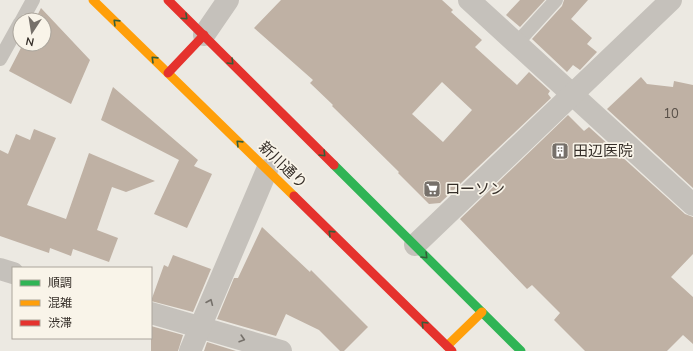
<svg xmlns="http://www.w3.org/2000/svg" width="693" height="351" font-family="Mulish,'Noto Sans JP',sans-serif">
<rect width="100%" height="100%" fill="#ece9e2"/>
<g fill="#bfb1a4" fill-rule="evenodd">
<path d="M 281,0 L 442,0 L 453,10 L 451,12 L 482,40 L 475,47 L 517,85 L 529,72 L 550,91 L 548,94 L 551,98 L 440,203 L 429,204 L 398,173 L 399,172 L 332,106 L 333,105 L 310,83 L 313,80 L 254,28 ZM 442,82 L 472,110 L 443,142 L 412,114 Z"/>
<path d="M 520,0 L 545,0 L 520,27 L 506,15 Z"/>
<path d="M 564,0 L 588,0 L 571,19 L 592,38 L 587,44 L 597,52 L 580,70 L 573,65 L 567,72 L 532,39 L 562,6 Z"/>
<path d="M 41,8 L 90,60 L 71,104 L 9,71 L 23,44 L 44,44 L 44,20 L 35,20 Z"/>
<path d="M 641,77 L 647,84 L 673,87 L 674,81 L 693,85 L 693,188 L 607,109 Z"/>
<path d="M 113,87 L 198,160 L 194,166 L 212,174 L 187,228 L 154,214 L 179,160 L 101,120 Z"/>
<path d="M 568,115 L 584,131 L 589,127 L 685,214 L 693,217 L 693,254 L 671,277 L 693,297 L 693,344 L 683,335 L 667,351 L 585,351 L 554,320 L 560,313 L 532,285 L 527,289 L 460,219 Z"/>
<path d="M 34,129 L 56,138 L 27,205 L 66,219 L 89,153 L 155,181 L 126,192 L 112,187 L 97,230 L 118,238 L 109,262 L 73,249 L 71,256 L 50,248 L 49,253 L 0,236 L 0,150 L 8,154 L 16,134 L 30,140 Z"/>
<path d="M 262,227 L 310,272 L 311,270 L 368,327 L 344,351 L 340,351 L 319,330 L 286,314 L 276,336 L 217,319 L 234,278 L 238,278 Z"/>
<path d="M 173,255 L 211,269 L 193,312 L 151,301 L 164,265 L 168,267 Z"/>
<path d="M 151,326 L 183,335 L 178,351 L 151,351 Z"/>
<path d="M 207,342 L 236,351 L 204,351 Z"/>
</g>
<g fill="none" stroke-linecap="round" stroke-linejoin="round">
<g stroke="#c5c1bb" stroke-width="14">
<path d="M 22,20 L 33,0"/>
<path d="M 517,43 L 556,0"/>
<path d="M 0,59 L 20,23"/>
</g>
<g stroke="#c5c1bb" stroke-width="22">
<path d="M 469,0 L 693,205"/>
<path d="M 204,35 L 228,0"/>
<path d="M 415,245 L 671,0"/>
<path d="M 0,269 L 13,273"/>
<path d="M 151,313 L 281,351"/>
<path d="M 190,351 L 267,170"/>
</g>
<path stroke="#30b455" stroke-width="9" d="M 334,165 L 521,351"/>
<g stroke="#ff9f0a" stroke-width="9">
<path d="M 93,0 L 294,196"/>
<path d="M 447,346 L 482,312"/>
</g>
<g stroke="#e5322d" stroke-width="9">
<path d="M 168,0 L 334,165"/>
<path d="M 168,73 L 204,35"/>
<path d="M 294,196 L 452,351"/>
</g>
</g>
<defs><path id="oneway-chevron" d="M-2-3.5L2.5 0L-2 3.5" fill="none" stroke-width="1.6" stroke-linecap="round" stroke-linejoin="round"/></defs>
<g stroke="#345e38">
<use href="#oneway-chevron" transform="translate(185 17) rotate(43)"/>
<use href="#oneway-chevron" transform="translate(116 22) rotate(-136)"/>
<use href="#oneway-chevron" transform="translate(154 59) rotate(-136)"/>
<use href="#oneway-chevron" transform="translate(231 62) rotate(45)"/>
<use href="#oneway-chevron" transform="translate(239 143) rotate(-136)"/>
<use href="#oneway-chevron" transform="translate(323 154) rotate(45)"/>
<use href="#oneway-chevron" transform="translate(331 233) rotate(-136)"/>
<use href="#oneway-chevron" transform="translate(425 256) rotate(45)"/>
<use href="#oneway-chevron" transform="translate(424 324) rotate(-135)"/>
</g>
<g stroke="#76716b">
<use href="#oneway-chevron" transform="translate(210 302) rotate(-67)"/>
<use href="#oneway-chevron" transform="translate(242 339) rotate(17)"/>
</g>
<defs>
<g id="building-square" transform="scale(0.9)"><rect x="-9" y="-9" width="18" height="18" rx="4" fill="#76706a" stroke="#f9f4e9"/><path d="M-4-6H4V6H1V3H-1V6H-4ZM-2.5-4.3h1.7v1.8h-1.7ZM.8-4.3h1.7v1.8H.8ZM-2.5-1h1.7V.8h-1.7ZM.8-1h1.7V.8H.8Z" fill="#fff"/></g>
<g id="supermarket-square" transform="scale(0.9)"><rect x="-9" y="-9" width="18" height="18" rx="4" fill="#76706a" stroke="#f9f4e9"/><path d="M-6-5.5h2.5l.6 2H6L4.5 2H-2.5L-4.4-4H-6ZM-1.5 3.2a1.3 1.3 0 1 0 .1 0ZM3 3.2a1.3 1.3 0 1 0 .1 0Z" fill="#fff"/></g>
</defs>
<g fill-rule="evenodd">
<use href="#building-square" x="560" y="151"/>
<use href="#supermarket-square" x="432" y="189"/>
</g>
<g text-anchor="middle" stroke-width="3.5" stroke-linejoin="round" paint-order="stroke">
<g font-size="13" fill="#585048">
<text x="671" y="118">10</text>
</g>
<g font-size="15" fill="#362f29" stroke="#f9f4e9" text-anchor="start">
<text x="573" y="156">田辺医院</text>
<text x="445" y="194">ローソン</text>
</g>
<g font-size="15" fill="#362f29" stroke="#f9f4e9">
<text transform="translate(283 165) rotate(44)" y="5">新川通り</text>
</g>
</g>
<rect x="12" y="267" width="140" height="72" fill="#f9f4e9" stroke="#aba59c"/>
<rect x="20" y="280" width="20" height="6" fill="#30b455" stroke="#aba59c"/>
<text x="48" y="287" font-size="12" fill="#362f29">順調</text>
<rect x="20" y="300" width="20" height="6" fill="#ff9f0a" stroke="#aba59c"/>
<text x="48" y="307" font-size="12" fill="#362f29">混雑</text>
<rect x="20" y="320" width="20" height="6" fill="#e5322d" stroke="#aba59c"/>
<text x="48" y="327" font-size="12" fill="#362f29">渋滞</text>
<g transform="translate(32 32) rotate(192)"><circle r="19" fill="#f9f4e9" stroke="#aba59c"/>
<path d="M0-3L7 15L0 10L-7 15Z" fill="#76706a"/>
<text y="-6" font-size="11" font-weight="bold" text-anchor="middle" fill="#362f29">N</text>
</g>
</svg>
